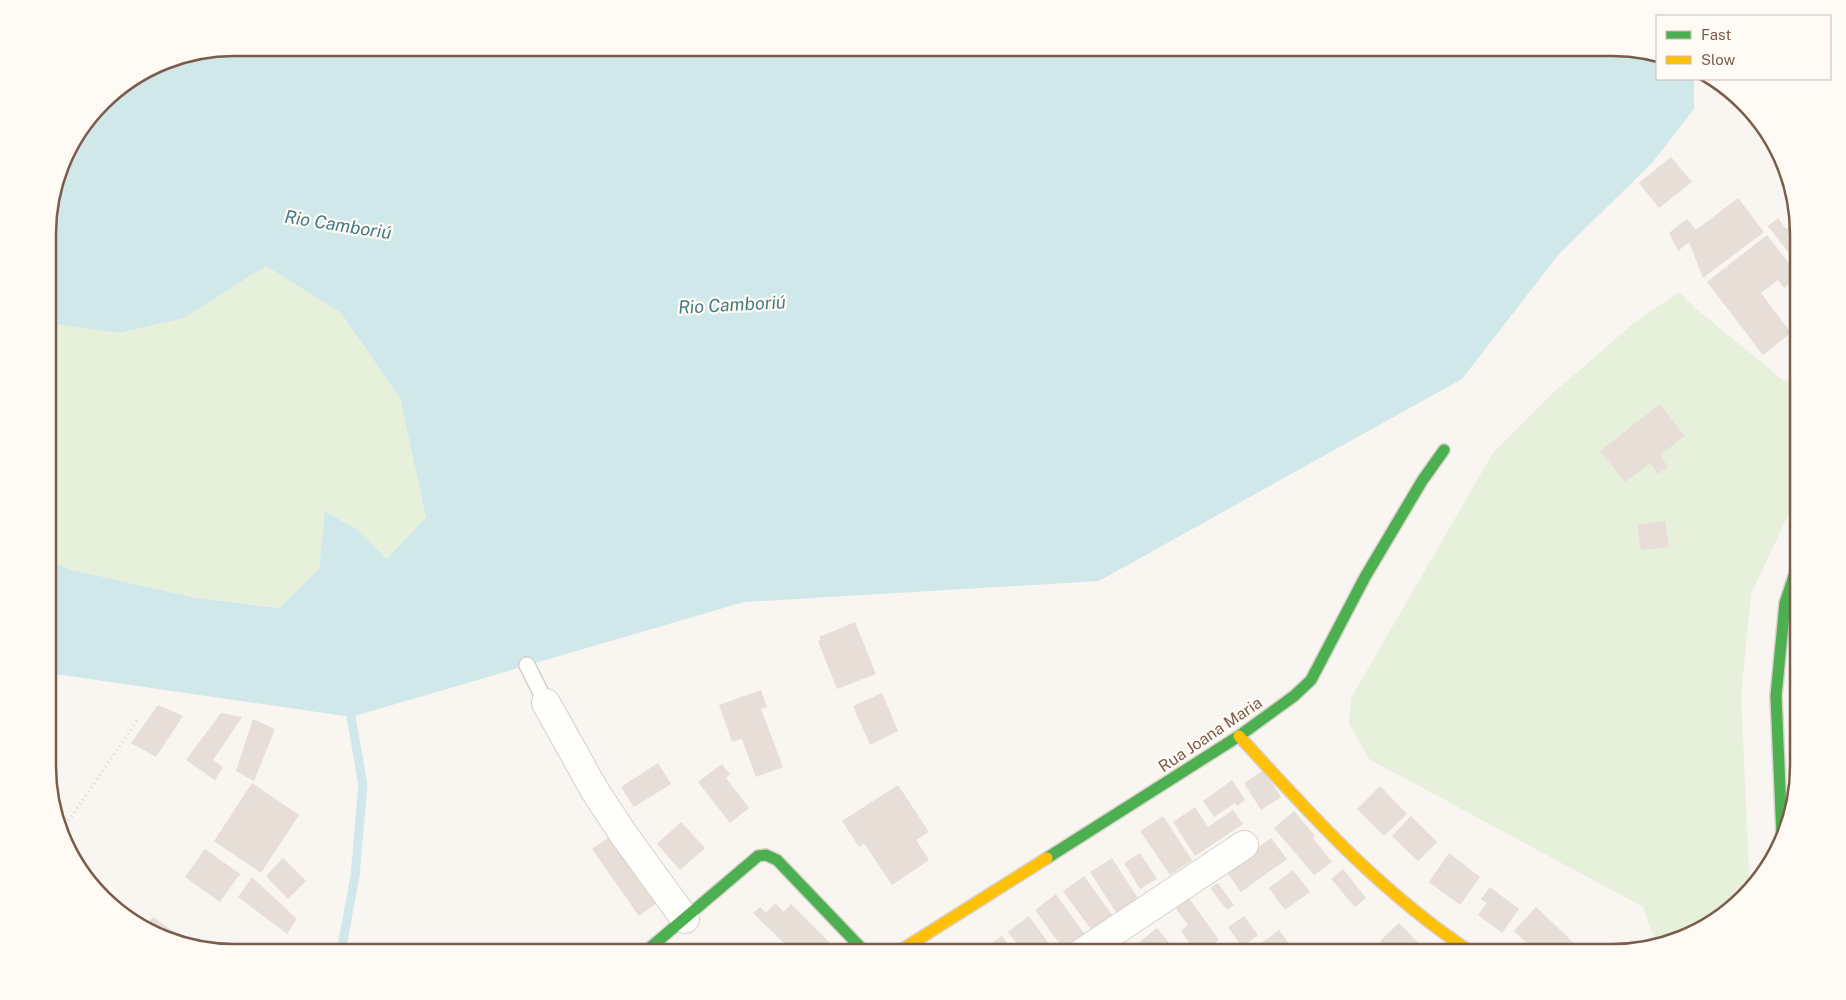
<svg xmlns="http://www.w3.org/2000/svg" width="1846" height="1000" font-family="'Public Sans',sans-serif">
<rect width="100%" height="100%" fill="#f9f5f0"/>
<g fill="#e7f0db">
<path d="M 266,266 L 341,313 L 400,398 L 426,517 L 387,559 L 356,529 L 326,511 L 319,569 L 281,608 L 196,598 L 72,570 L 49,561 L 48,323 L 119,333 L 184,318 Z"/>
<path d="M 1679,292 L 1694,307 L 1784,381 L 1797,375 L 1798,494 L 1751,594 L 1741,695 L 1750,891 L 1715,921 L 1672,943 L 1657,946 L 1643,907 L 1369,759 L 1349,723 L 1351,698 L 1493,453 L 1553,393 L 1635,322 Z"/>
</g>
<path fill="#d0e8ea" d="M 234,48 L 1612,48 L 1657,58 L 1657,79 L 1694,79 L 1694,109 L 1652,163 L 1559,254 L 1462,379 L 1099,581 L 744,602 L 351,717 L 49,673 L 49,561 L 72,570 L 196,598 L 280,608 L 319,569 L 325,511 L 356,529 L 387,559 L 426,517 L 400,398 L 341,313 L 266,266 L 184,318 L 119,333 L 48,323 L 48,221 L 67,151 L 111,94 L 163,62 Z"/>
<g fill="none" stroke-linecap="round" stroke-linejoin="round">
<path stroke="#d0e8ea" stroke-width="9" d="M 341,952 L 355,876 L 363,785 L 351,717 L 355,706"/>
</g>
<g fill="#e6ded7">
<path d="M 1716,81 L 1730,90 L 1731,91 L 1715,89 Z"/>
<path d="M 1671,157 L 1692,182 L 1659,208 L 1639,183 Z"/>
<path d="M 1738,198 L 1764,232 L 1703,278 L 1689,242 L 1678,251 L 1669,233 L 1687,219 L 1696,230 Z"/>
<path d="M 1778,218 L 1786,229 L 1797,221 L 1797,245 L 1788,252 L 1768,226 Z"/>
<path d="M 1767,235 L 1797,274 L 1797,278 L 1784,288 L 1778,280 L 1761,293 L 1791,333 L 1763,355 L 1707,282 Z"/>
<path d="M 1660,404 L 1685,436 L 1660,455 L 1668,467 L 1658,474 L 1650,463 L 1625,482 L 1600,451 Z"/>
<path d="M 1665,521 L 1669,547 L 1641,550 L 1637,525 Z"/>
<path d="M 855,622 L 876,674 L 837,689 L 818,641 L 821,640 L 819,637 Z"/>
<path d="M 761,690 L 767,707 L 761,709 L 783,767 L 756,777 L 742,739 L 732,742 L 719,705 Z"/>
<path d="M 882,693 L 898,731 L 870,745 L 853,706 Z"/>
<path d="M 158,705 L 183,716 L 156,757 L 131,743 Z"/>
<path d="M 221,713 L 242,717 L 213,760 L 223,767 L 215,780 L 186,760 Z"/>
<path d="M 253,719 L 275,729 L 254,781 L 236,771 Z"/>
<path d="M 658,763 L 671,784 L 634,807 L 621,787 Z"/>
<path d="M 722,764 L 730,774 L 726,778 L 749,808 L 730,823 L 698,782 Z"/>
<path d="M 1264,770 L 1281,797 L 1261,810 L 1244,783 Z"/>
<path d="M 1232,780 L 1245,800 L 1237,806 L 1235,803 L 1214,817 L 1203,801 Z"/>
<path d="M 252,783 L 299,815 L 261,873 L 214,841 Z"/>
<path d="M 898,785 L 929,832 L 916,840 L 929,860 L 892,885 L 864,843 L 859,847 L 842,821 Z"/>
<path d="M 1380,786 L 1407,814 L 1384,836 L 1357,809 Z"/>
<path d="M 1195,807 L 1208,827 L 1233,810 L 1243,824 L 1195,856 L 1173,822 Z"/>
<path d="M 1294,811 L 1315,836 L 1313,838 L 1332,862 L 1314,875 L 1274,828 Z"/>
<path d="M 1163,816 L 1192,860 L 1170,875 L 1140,831 Z"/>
<path d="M 1411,816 L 1437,842 L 1418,861 L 1392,836 Z"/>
<path d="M 681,822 L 705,848 L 680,870 L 657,844 Z"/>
<path d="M 611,836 L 658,902 L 639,916 L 592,849 Z"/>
<path d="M 1271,838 L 1287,859 L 1241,892 L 1226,871 Z"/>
<path d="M 205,849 L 240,874 L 220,902 L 185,877 Z"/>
<path d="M 1140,853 L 1157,879 L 1140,889 L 1124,863 Z"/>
<path d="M 1449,853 L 1480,877 L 1460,905 L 1429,882 Z"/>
<path d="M 283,858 L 306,881 L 288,899 L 266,876 Z"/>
<path d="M 1112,858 L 1139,900 L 1117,914 L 1090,872 Z"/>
<path d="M 1343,869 L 1366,898 L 1355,907 L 1331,879 Z"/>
<path d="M 1293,870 L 1310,892 L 1285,910 L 1269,888 Z"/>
<path d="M 1084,876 L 1113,916 L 1093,932 L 1063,891 Z"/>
<path d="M 252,877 L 297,919 L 287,934 L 238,897 Z"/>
<path d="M 1218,883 L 1234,905 L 1227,910 L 1210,888 Z"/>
<path d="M 1490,887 L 1519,909 L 1502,933 L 1478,915 L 1487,903 L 1481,899 Z"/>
<path d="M 1056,894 L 1085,935 L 1064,950 L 1035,910 Z"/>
<path d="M 1188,897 L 1219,940 L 1203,952 L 1196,952 L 1181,931 L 1188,925 L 1175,907 Z"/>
<path d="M 775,903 L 784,912 L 791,904 L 832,945 L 824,952 L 801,952 L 799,951 L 793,952 L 753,913 L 760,907 L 766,913 Z"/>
<path d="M 1536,907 L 1575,944 L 1567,952 L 1536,952 L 1514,931 Z"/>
<path d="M 1029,916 L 1055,952 L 1023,952 L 1008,932 Z"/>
<path d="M 1244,916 L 1258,935 L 1242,947 L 1228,927 Z"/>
<path d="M 153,917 L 188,942 L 151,933 L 144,929 Z"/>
<path d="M 1399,923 L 1427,952 L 1391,952 L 1380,941 Z"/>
<path d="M 1157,928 L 1177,952 L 1136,952 L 1132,948 Z"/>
<path d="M 1279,930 L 1293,949 L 1288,952 L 1249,952 Z"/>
<path d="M 1002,936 L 1014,952 L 982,952 L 981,951 Z"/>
<path d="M 278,947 L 285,952 L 274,952 Z"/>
</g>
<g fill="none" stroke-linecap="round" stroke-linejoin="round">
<g stroke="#d7d1cb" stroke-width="18">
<path id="lane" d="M 527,665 L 546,703"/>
</g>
<g stroke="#d7d1cb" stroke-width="30">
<g id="street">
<path d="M 546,703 L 595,791 L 624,835 L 685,919"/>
<path d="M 1083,952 L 1244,845"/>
</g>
</g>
<g stroke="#d9d2cb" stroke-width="14">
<g id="fast">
<path d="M 1782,836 L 1776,696 L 1785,603 L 1798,564"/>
<path d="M 1047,858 L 1239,736 L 1294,696 L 1311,680 L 1365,577 L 1422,481 L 1444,450"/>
<path d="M 645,952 L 758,856 L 766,855 L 777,860 L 865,952"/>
</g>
</g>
<g stroke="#d9d2cb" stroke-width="14">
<g id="slow">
<path d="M 1239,736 C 1312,816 1380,892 1471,952"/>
<path d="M 898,952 L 1047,858"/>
</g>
</g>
<path stroke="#dcd5d0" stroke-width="3" stroke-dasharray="1 4" stroke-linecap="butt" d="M 63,829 L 139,718"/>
<use href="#lane" stroke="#fefefd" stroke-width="15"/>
<use href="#street" stroke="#fefefd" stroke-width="28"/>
<use href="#fast" stroke="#4caf50" stroke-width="11"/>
<use href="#slow" stroke="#ffc107" stroke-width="11"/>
</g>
<g text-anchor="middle" stroke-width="4.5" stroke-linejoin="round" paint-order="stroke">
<g font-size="16" fill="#7a5c4d" stroke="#fffaf3">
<text transform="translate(1210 734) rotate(-34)" y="6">Rua Joana Maria</text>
</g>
<g font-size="18" font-style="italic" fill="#437c86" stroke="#fffaf3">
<text transform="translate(338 225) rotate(9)" y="6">Rio Camboriú</text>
<text transform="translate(732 305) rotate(-3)" y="6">Rio Camboriú</text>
</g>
</g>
<path d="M0 0H1846V1000H0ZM234 56H1612A178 178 0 0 1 1790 234V766A178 178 0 0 1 1612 944H234A178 178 0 0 1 56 766V234A178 178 0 0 1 234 56Z" fill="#fffaf3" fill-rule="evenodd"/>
<path fill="none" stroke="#7a5c4d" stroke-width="2.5" d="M234 56H1612A178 178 0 0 1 1790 234V766A178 178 0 0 1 1612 944H234A178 178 0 0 1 56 766V234A178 178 0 0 1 234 56Z"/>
<rect x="1656" y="15" width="175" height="65" fill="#fffaf3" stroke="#cabbb1"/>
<rect x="1666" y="31" width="25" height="8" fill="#4caf50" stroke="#cabbb1"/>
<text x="1701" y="40" font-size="15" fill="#7a5c4d">Fast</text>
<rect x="1666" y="56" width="25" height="8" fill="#ffc107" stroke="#cabbb1"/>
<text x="1701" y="65" font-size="15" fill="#7a5c4d">Slow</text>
</svg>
